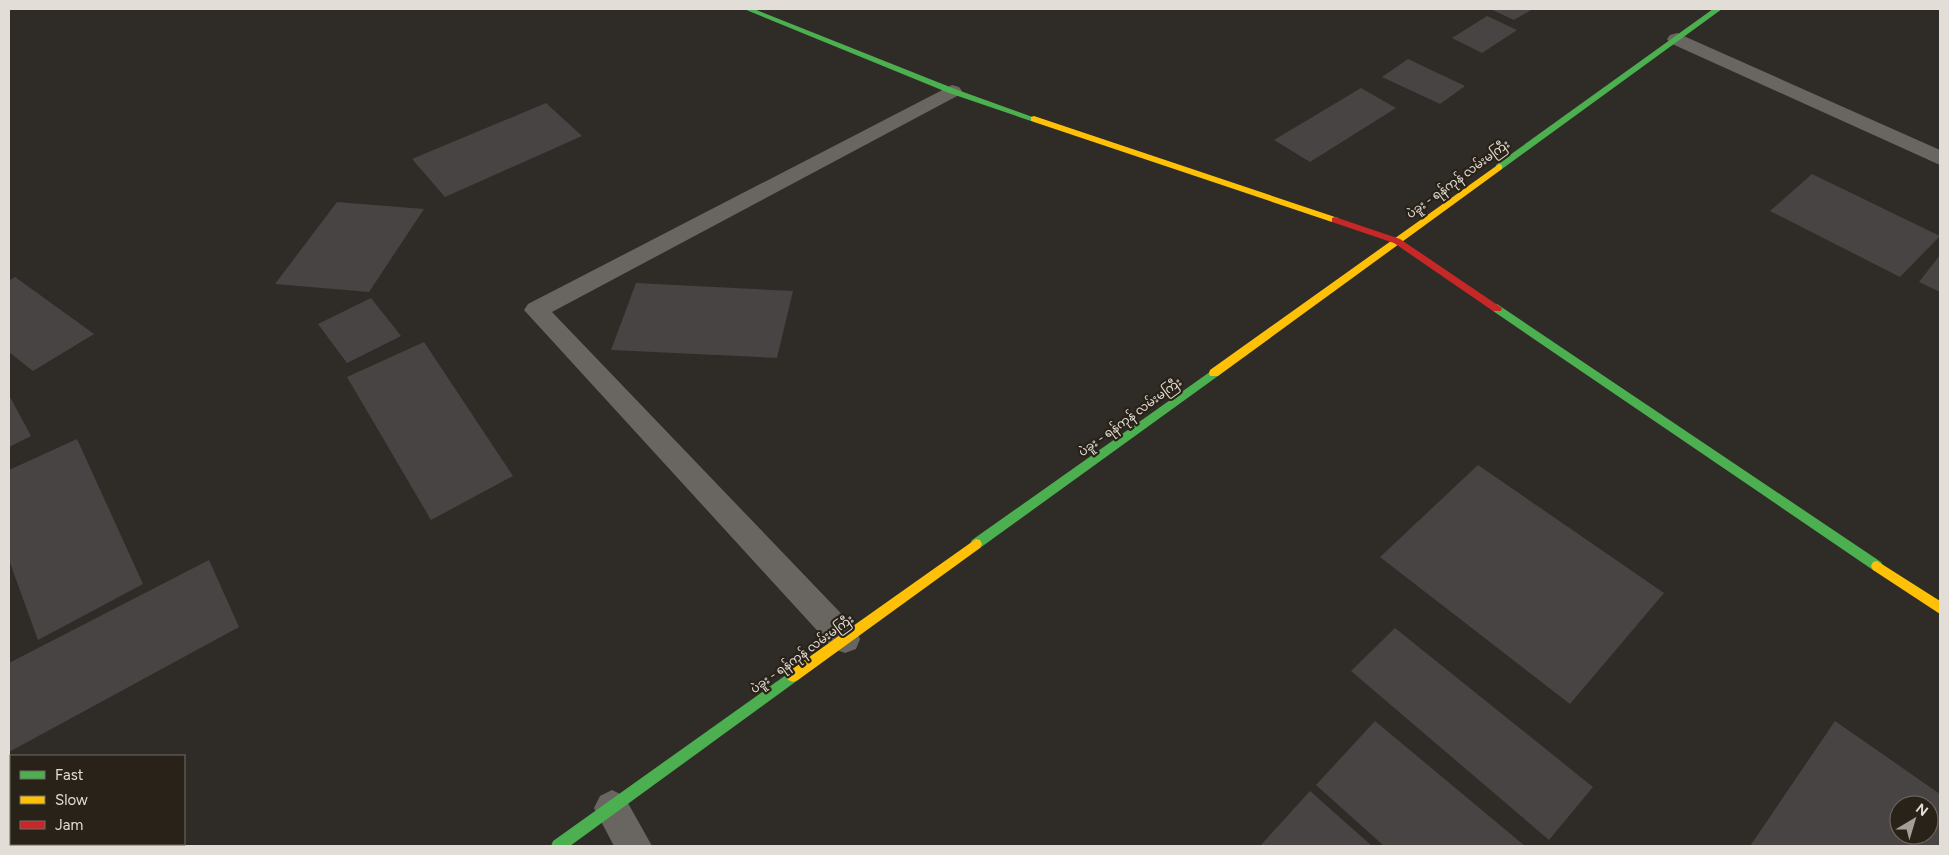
<svg xmlns="http://www.w3.org/2000/svg" width="1949" height="855" font-family="Figtree,'Noto Sans Myanmar',sans-serif">
<rect width="100%" height="100%" fill="#2f2b26"/>
<g fill="#474443" fill-rule="evenodd">
<path d="M 1490,9 L 1533,9 L 1514,20 Z"/>
<path d="M 1487,16 L 1517,30 L 1482,53 L 1452,38 Z"/>
<path d="M 1408,59 L 1465,86 L 1440,104 L 1382,77 Z"/>
<path d="M 1361,88 L 1396,108 L 1310,162 L 1274,140 Z"/>
<path d="M 546,103 L 582,136 L 445,197 L 412,159 Z"/>
<path d="M 1812,174 L 1940,236 L 1900,277 L 1770,211 Z"/>
<path d="M 337,202 L 424,209 L 369,292 L 275,284 Z"/>
<path d="M 1940,255 L 1940,292 L 1919,282 Z"/>
<path d="M 15,277 L 94,334 L 33,371 L 9,352 L 9,281 Z"/>
<path d="M 636,283 L 793,291 L 777,358 L 611,350 Z"/>
<path d="M 371,298 L 401,336 L 347,363 L 318,324 Z"/>
<path d="M 424,342 L 513,476 L 431,520 L 347,377 Z"/>
<path d="M 9,395 L 31,436 L 9,447 Z"/>
<path d="M 77,439 L 143,584 L 38,640 L 9,560 L 9,470 Z"/>
<path d="M 1478,465 L 1664,593 L 1570,704 L 1380,557 Z"/>
<path d="M 209,560 L 239,627 L 9,752 L 9,663 Z"/>
<path d="M 1395,628 L 1593,787 L 1549,840 L 1351,671 Z"/>
<path d="M 1375,721 L 1525,846 L 1384,846 L 1316,785 Z"/>
<path d="M 1835,721 L 1940,794 L 1940,846 L 1750,846 ZM 1899,805 L 1929,805 L 1929,835 L 1899,835 Z"/>
<path d="M 1310,791 L 1372,846 L 1260,846 Z"/>
</g>
<g fill="none" stroke-linecap="round" stroke-linejoin="round">
<path fill="#696662" fill-rule="evenodd" d="M 952,85 L 959,87 L 962,91 L 959,95 L 552,312 L 856,629 L 860,639 L 856,649 L 845,653 L 834,649 L 524,310 L 528,304 Z"/>
<g fill="#696662" fill-rule="evenodd">
<path d="M 1677,33 L 1940,150 L 1940,165 L 1670,43 L 1667,39 L 1670,35 Z"/>
<path d="M 612,790 L 624,796 L 652,846 L 614,846 L 594,808 L 600,796 Z"/>
</g>
<g fill="#4caf50" fill-rule="evenodd">
<path d="M 744,9 L 754,9 L 955,89 L 1038,119 L 1037,121 L 1031,121 L 949,93 Z"/>
<path d="M 1713,9 L 1722,9 L 1502,169 L 1496,169 L 1496,165 Z"/>
<path d="M 1497,304 L 1881,562 L 1883,566 L 1881,570 L 1877,571 L 1873,570 L 1493,311 L 1492,308 Z"/>
<path d="M 1214,369 L 1219,373 L 1218,376 L 980,548 L 976,549 L 972,548 L 970,544 L 972,540 Z"/>
<path d="M 793,670 L 798,672 L 800,676 L 798,680 L 570,846 L 551,846 L 553,841 Z"/>
</g>
<g fill="#ffc107" fill-rule="evenodd">
<path d="M 1034,116 L 1338,218 L 1340,220 L 1338,222 L 1332,222 L 1031,121 L 1031,117 Z"/>
<path d="M 1499,164 L 1502,165 L 1502,169 L 1218,376 L 1210,376 L 1209,373 L 1210,370 Z"/>
<path d="M 976,539 L 980,540 L 982,544 L 980,548 L 798,680 L 793,682 L 788,680 L 786,676 L 788,672 Z"/>
<path d="M 1877,561 L 1940,601 L 1940,614 L 1873,570 L 1871,566 L 1873,562 Z"/>
</g>
<path fill="#c62828" fill-rule="evenodd" d="M 1335,217 L 1400,239 L 1502,308 L 1501,311 L 1493,311 L 1394,243 L 1332,222 L 1332,218 Z"/>
</g>
<g text-anchor="middle" stroke-width="4.5" stroke-linejoin="round" paint-order="stroke">
<g font-size="12" fill="#e2ddd6" stroke="#292218">
<text transform="translate(1458 179) rotate(-36)" y="4">ပဲခူး - ရန်ကုန် လမ်းမကြီး</text>
<text transform="translate(1130 417) rotate(-36)" y="4">ပဲခူး - ရန်ကုန် လမ်းမကြီး</text>
<text transform="translate(802 654) rotate(-36)" y="4">ပဲခူး - ရန်ကုန် လမ်းမကြီး</text>
</g>
</g>
<rect width="1949" height="855" fill="none" stroke="#e2ddd6" stroke-width="20"/>
<rect x="10" y="755" width="175" height="90" fill="#292218" stroke="#736d64"/>
<rect x="20" y="771" width="25" height="8" fill="#4caf50" stroke="#736d64"/>
<text x="55" y="780" font-size="15" fill="#e2ddd6">Fast</text>
<rect x="20" y="796" width="25" height="8" fill="#ffc107" stroke="#736d64"/>
<text x="55" y="805" font-size="15" fill="#e2ddd6">Slow</text>
<rect x="20" y="821" width="25" height="8" fill="#c62828" stroke="#736d64"/>
<text x="55" y="830" font-size="15" fill="#e2ddd6">Jam</text>
<g transform="translate(1914 820) rotate(38)"><circle r="24" fill="#292218" stroke="#736d64"/>
<path d="M0-4L9 19L0 12L-9 19Z" fill="#a39f98"/>
<text y="-8" font-size="14" font-weight="bold" text-anchor="middle" fill="#e2ddd6">N</text>
</g>
</svg>
